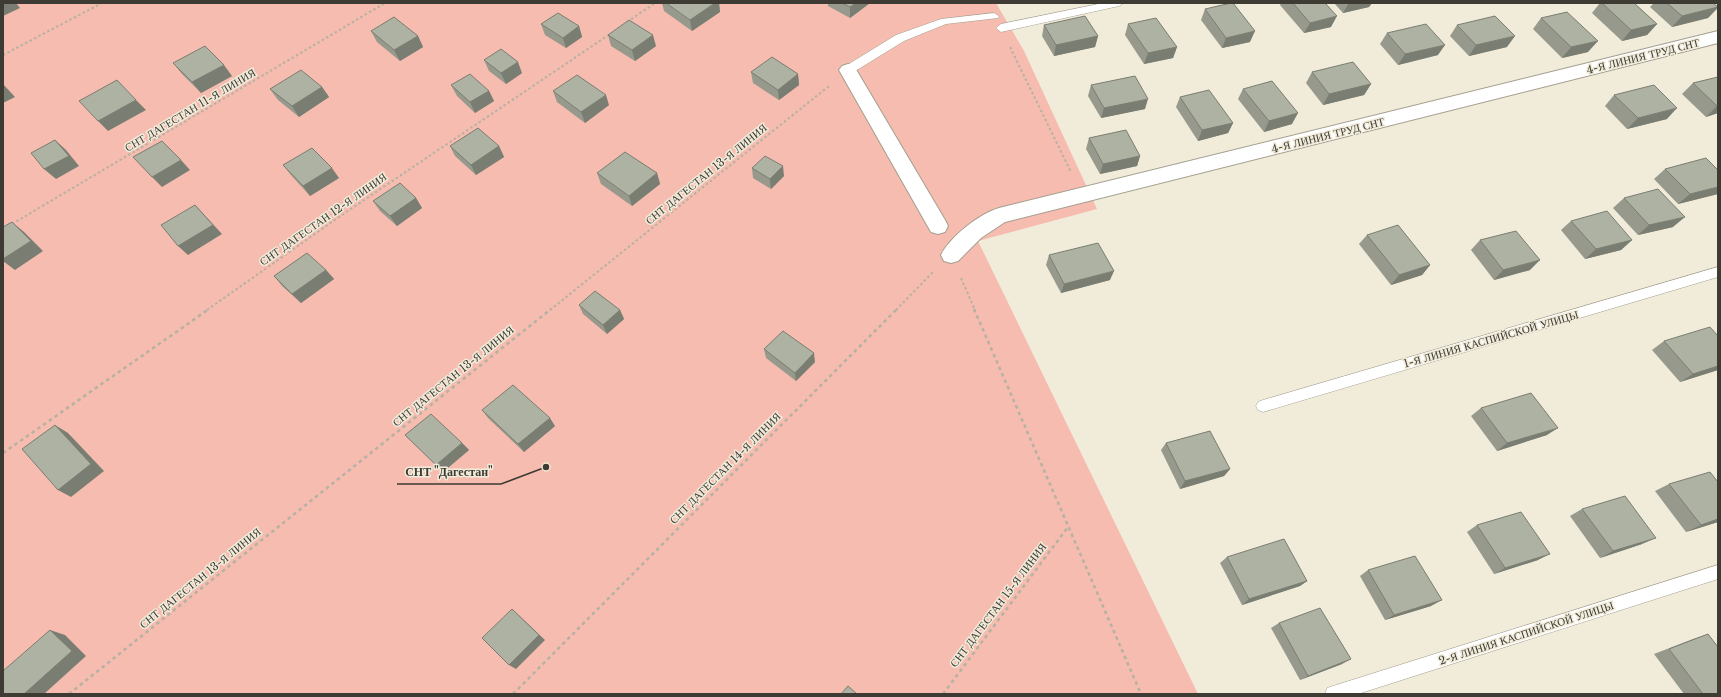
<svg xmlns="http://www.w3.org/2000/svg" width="1721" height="697" font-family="'Libre Baskerville',serif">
<rect width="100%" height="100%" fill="#f1ebda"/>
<path fill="#f6bcaf" d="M 3,3 L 996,3 L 1024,51 L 1097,209 L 978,241 L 1198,694 L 3,694 Z"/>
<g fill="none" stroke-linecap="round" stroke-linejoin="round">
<g stroke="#a39e8e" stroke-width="1">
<g id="service">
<path d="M 1103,3 L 1124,3 L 1119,6 L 1001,32 L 996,28 L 1001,24 Z"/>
<path d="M 994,13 L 999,16 L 998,18 L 946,24 L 904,41 L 852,73 L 844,73 L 843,70 L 844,67 L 896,35 L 941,19 Z"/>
<path d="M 1718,267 L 1718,277 L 1263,412 L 1258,410 L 1256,406 L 1258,402 L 1263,400 Z"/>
<path d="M 1718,565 L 1718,579 L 1358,694 L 1325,694 L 1327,688 L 1333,686 Z"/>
</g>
</g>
<g stroke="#a39e8e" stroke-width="2">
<g id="minor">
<path d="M 1718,31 L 1718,43 L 1005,222 L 981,238 L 958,261 L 951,263 L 944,261 L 941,255 C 950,237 979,214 999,208 Z"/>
<path d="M 848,64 L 854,66 L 945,220 L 948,226 L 945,232 L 938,234 L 931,232 L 839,70 L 842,66 Z"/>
</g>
</g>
<g stroke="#b5b1a3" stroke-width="2" stroke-dasharray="2.5 2.5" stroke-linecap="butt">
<path d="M 627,22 L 655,3"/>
<path d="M 1010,47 L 1071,172"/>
<path d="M 3,55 L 102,3"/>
<path d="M 12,224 L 385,3"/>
<path d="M 961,278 L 975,310"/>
<path d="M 207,310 L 339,217 L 610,34"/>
<path d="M 550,310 L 829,86"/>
<path d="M 896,310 L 933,272"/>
</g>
<g stroke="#b5b1a3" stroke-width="2.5" stroke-dasharray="3.5 3.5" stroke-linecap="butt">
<path d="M 974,309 L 1141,694"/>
<path d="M 3,453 L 209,309"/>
<path d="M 69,694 L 551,309"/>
<path d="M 513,694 L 897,309"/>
<path d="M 943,694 L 1068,527"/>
</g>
<use href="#service" fill="#fff" fill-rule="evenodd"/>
<use href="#minor" fill="#fff" fill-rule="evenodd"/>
</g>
<g fill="#96998b">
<path d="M 662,3 L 719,3 L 720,12 L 692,31 L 664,11 Z"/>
<path d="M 828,3 L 870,3 L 850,18 L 828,6 Z"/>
<path d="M 1281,3 L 1325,3 L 1331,27 L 1304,33 L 1280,5 Z"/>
<path d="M 1334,3 L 1372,3 L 1369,7 L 1343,13 Z"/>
<path d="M 1600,3 L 1634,3 L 1657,24 L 1647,35 L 1622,41 L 1592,13 Z"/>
<path d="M 1654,3 L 1713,3 L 1718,8 L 1708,18 L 1672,27 L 1650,7 Z"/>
<path d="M 1205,9 L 1250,42 L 1222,48 L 1201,20 Z"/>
<path d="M 1541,18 L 1588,52 L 1562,58 L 1533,29 Z"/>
<path d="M 541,24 L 579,26 L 582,37 L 566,48 L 545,35 Z"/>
<path d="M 1128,24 L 1177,47 L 1173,58 L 1144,64 L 1125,35 Z"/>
<path d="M 1044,25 L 1098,36 L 1095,47 L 1054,56 L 1042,36 Z"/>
<path d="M 1457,25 L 1507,47 L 1469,56 L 1450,36 Z"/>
<path d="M 371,31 L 418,36 L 423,47 L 400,61 L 377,42 Z"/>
<path d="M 1387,33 L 1438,55 L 1398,65 L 1380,44 Z"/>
<path d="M 608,35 L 656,46 L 635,61 L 611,46 Z"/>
<path d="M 484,60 L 522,73 L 506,84 L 489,71 Z"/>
<path d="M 173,63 L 232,76 L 201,93 L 182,74 Z"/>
<path d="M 751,72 L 798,74 L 799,85 L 779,100 L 753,83 Z"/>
<path d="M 1312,72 L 1371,84 L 1364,95 L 1323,105 L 1306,83 Z"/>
<path d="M 1718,77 L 1718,113 L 1706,117 L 1682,94 L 1693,83 Z"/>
<path d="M 451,85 L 489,91 L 494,101 L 475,113 L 457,96 Z"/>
<path d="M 1091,85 L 1145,109 L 1101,118 L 1088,96 Z"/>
<path d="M 322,87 L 329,97 L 299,117 L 278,100 L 270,89 Z"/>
<path d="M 1243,89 L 1292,124 L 1264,132 L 1238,99 Z"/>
<path d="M 553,91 L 609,105 L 585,123 L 557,102 Z"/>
<path d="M 1614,95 L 1667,119 L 1627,129 L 1605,106 Z"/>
<path d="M 1180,97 L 1233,123 L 1228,133 L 1198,141 L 1176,107 Z"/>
<path d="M 1089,138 L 1140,156 L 1137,166 L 1100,174 L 1086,149 Z"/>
<path d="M 450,146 L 499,146 L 504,157 L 476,175 L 455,156 Z"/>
<path d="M 283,165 L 339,178 L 310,196 L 291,175 Z"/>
<path d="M 752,168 L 784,176 L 771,189 L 753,178 Z"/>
<path d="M 1665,169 L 1718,170 L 1718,194 L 1678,204 L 1654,179 Z"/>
<path d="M 597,173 L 657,173 L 660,184 L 632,206 L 601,184 Z"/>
<path d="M 416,198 L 422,208 L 397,226 L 380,211 L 373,201 Z"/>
<path d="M 1624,198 L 1673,227 L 1638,235 L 1613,208 Z"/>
<path d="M 1571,221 L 1632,240 L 1621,250 L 1585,259 L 1561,230 Z"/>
<path d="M 1367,235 L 1430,265 L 1422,275 L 1391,285 L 1359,244 Z"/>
<path d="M 1480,240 L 1530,270 L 1494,280 L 1471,250 Z"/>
<path d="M 1049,255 L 1110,280 L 1061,293 L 1046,265 Z"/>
<path d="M 326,270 L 334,279 L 301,303 L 282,286 L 274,276 Z"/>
<path d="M 579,305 L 620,310 L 624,319 L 607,334 L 583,314 Z"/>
<path d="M 1664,341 L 1718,370 L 1680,382 L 1652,350 Z"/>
<path d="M 764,349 L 815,362 L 796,381 L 766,358 Z"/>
<path d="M 1481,408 L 1547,435 L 1497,451 L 1471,416 Z"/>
<path d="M 482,410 L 555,426 L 524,452 L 488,418 Z"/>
<path d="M 405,435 L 462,443 L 469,450 L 443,472 Z"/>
<path d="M 1166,443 L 1230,469 L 1224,476 L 1180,489 L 1161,450 Z"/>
<path d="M 1669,484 L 1718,522 L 1686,532 L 1655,491 Z"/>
<path d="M 1582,509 L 1642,544 L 1600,558 L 1570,516 Z"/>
<path d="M 1477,525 L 1538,560 L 1494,574 L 1467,532 Z"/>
<path d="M 1227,557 L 1307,581 L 1300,586 L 1242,605 L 1220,563 Z"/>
<path d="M 1368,570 L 1431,606 L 1385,620 L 1360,576 Z"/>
<path d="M 1279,623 L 1342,664 L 1300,680 L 1271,628 Z"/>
<path d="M 1708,634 L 1718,694 L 1684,694 L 1654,654 L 1693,639 Z"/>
</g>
<g fill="#7a7d71">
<path d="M 3,3 L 16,3 L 20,8 L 3,16 Z"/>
<path d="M 715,3 L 719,3 L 720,12 L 692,31 L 690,20 Z"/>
<path d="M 856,3 L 870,3 L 850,18 L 850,7 Z"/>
<path d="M 1349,3 L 1372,3 L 1369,7 L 1343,13 Z"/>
<path d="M 1718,7 L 1708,18 L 1672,27 L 1682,16 Z"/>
<path d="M 1337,16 L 1331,27 L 1304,33 L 1310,23 Z"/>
<path d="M 1657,24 L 1647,35 L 1622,41 L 1631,30 Z"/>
<path d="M 579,26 L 582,37 L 566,48 L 563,38 Z"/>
<path d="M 1255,31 L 1250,42 L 1222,48 L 1226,38 Z"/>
<path d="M 653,35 L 656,46 L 635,61 L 632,50 Z"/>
<path d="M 418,36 L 423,47 L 400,61 L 394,50 Z"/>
<path d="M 1098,36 L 1095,47 L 1054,56 L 1056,45 Z"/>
<path d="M 1515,36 L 1507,47 L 1469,56 L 1476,45 Z"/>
<path d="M 1598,41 L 1588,52 L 1562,58 L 1571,47 Z"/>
<path d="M 1445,45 L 1438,55 L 1398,65 L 1405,54 Z"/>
<path d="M 1177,47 L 1173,58 L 1144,64 L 1148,53 Z"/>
<path d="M 518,62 L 522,73 L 506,84 L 501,73 Z"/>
<path d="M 224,65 L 232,76 L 201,93 L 192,82 Z"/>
<path d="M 798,74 L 799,85 L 779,100 L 778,90 Z"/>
<path d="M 3,84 L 15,97 L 3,103 Z"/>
<path d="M 1371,84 L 1364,95 L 1323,105 L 1329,94 Z"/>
<path d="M 322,87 L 329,97 L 299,117 L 292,106 Z"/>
<path d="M 489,91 L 494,101 L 475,113 L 470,102 Z"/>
<path d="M 606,95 L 609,105 L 585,123 L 581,112 Z"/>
<path d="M 1148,99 L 1145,109 L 1101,118 L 1104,108 Z"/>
<path d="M 136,100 L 146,110 L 108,131 L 98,121 Z"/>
<path d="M 1717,106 L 1718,106 L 1718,113 L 1706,117 Z"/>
<path d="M 1677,108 L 1667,119 L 1627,129 L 1638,118 Z"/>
<path d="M 1298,113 L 1292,124 L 1264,132 L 1269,121 Z"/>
<path d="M 1233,123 L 1228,133 L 1198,141 L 1202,130 Z"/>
<path d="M 55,140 L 66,150 L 79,166 L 56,179 L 44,169 Z"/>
<path d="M 499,146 L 504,157 L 476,175 L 471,165 Z"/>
<path d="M 1140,156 L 1137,166 L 1100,174 L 1103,164 Z"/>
<path d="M 181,160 L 190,170 L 162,187 L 152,177 Z"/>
<path d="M 783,166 L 784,176 L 771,189 L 770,179 Z"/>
<path d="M 332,168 L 339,178 L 310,196 L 303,186 Z"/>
<path d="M 657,173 L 660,184 L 632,206 L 629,196 Z"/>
<path d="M 1718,187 L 1718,194 L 1678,204 L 1690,194 Z"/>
<path d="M 416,198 L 422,208 L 397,226 L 390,216 Z"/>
<path d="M 195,205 L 222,234 L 188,255 L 178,246 Z"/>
<path d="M 1685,217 L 1673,227 L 1638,235 L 1649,225 Z"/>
<path d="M 12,222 L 24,232 L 43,251 L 15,270 L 3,261 Z"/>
<path d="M 1632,240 L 1621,250 L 1585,259 L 1596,249 Z"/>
<path d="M 1540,260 L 1530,270 L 1494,280 L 1503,270 Z"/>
<path d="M 1430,265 L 1422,275 L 1391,285 L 1399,275 Z"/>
<path d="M 326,270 L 334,279 L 301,303 L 292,294 Z"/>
<path d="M 1114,271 L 1110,280 L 1061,293 L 1064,284 Z"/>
<path d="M 620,310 L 624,319 L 607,334 L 603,325 Z"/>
<path d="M 814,353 L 815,362 L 796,381 L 795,373 Z"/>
<path d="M 1718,366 L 1718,370 L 1680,382 L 1693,374 Z"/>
<path d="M 550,418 L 555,426 L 524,452 L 518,444 Z"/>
<path d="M 55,425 L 68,433 L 104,471 L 71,497 L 58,490 Z"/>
<path d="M 1558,428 L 1547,435 L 1497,451 L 1507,443 Z"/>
<path d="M 462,443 L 469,450 L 443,472 L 436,465 Z"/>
<path d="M 1230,469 L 1224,476 L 1180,489 L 1185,481 Z"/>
<path d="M 1718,519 L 1718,522 L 1686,532 L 1701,525 Z"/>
<path d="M 1656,538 L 1642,544 L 1600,558 L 1613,551 Z"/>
<path d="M 1550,554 L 1538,560 L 1494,574 L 1505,568 Z"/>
<path d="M 1307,581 L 1300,586 L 1242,605 L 1249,599 Z"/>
<path d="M 1442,600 L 1431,606 L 1385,620 L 1394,615 Z"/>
<path d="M 512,609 L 545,640 L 516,669 L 509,665 Z"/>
<path d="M 50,630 L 65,635 L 86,656 L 44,694 L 24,694 Z"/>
<path d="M 1351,659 L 1342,664 L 1300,680 L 1308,676 Z"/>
</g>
<g fill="#aeb2a2" stroke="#7a7d71">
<path d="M 666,3 L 715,3 L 690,20 Z"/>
<path d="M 842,3 L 856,3 L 850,7 Z"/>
<path d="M 1231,3 L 1233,3 L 1255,31 L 1226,38 L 1205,9 Z"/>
<path d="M 1293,3 L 1325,3 L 1337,16 L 1310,23 Z"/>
<path d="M 1602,3 L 1634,3 L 1657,24 L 1631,30 Z"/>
<path d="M 1667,3 L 1713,3 L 1718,7 L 1682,16 Z"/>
<path d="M 1567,12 L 1598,41 L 1571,47 L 1541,18 Z"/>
<path d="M 558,13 L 579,26 L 563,38 L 541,24 Z"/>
<path d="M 1085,16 L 1098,36 L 1056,45 L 1044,25 Z"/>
<path d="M 1495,16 L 1515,36 L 1476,45 L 1457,25 Z"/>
<path d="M 394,17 L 418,36 L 394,50 L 371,31 Z"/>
<path d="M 1156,18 L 1177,47 L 1148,53 L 1128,24 Z"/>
<path d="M 629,20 L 653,35 L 632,50 L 608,35 Z"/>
<path d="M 1426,24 L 1445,45 L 1405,54 L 1387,33 Z"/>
<path d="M 205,46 L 224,65 L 192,82 L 173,63 Z"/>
<path d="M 501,49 L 518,62 L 501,73 L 484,60 Z"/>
<path d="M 772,57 L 798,74 L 778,90 L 751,72 Z"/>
<path d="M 1353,62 L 1371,84 L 1329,94 L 1312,72 Z"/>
<path d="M 301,70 L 322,87 L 292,106 L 270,89 Z"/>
<path d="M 470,74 L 489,91 L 470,102 L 451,85 Z"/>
<path d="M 577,75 L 606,95 L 581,112 L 553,91 Z"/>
<path d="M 1135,76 L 1148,99 L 1104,108 L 1091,85 Z"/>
<path d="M 1718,77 L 1718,106 L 1717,106 L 1693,83 Z"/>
<path d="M 117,80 L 136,100 L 98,121 L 79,101 Z"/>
<path d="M 1272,81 L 1298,113 L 1269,121 L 1243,89 Z"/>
<path d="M 1654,85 L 1677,108 L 1638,118 L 1614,95 Z"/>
<path d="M 1209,90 L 1233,123 L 1202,130 L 1180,97 Z"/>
<path d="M 478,128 L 499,146 L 471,165 L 450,146 Z"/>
<path d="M 1126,130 L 1140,156 L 1103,164 L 1089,138 Z"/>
<path d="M 55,140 L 69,156 L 44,169 L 31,153 Z"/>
<path d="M 162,141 L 181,160 L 152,177 L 133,157 Z"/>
<path d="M 312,148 L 332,168 L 303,186 L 283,165 Z"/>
<path d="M 625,152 L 657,173 L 629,196 L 597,173 Z"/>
<path d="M 765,156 L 783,166 L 770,179 L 752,168 Z"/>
<path d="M 1706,158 L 1718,170 L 1718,187 L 1690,194 L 1665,169 Z"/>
<path d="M 400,183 L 416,198 L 390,216 L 373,201 Z"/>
<path d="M 1658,189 L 1685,217 L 1649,225 L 1624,198 Z"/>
<path d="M 195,205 L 213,225 L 178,246 L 161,225 Z"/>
<path d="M 1607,211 L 1632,240 L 1596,249 L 1571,221 Z"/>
<path d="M 12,222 L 31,241 L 3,259 L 3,227 Z"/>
<path d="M 1398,225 L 1430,265 L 1399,275 L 1367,235 Z"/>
<path d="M 1516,231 L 1540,260 L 1503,270 L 1480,240 Z"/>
<path d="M 1098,243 L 1114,271 L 1064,284 L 1049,255 Z"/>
<path d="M 307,253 L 326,270 L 292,294 L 274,276 Z"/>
<path d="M 595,291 L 620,310 L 603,325 L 579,305 Z"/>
<path d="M 1710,327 L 1718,336 L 1718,366 L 1693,374 L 1664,341 Z"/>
<path d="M 783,331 L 814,353 L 795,373 L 764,349 Z"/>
<path d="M 513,385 L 550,418 L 518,444 L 482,410 Z"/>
<path d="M 1531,393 L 1558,428 L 1507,443 L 1481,408 Z"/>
<path d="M 431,414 L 462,443 L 436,465 L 405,435 Z"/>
<path d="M 55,425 L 91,464 L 58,490 L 22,449 Z"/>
<path d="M 1210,431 L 1230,469 L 1185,481 L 1166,443 Z"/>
<path d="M 1710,472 L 1718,482 L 1718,519 L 1701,525 L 1669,484 Z"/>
<path d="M 1625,496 L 1656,538 L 1613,551 L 1582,509 Z"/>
<path d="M 1521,512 L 1550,554 L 1505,568 L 1477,525 Z"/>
<path d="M 1284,539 L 1307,581 L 1249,599 L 1227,557 Z"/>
<path d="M 1415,556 L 1442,600 L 1394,615 L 1368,570 Z"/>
<path d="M 1320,608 L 1351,659 L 1308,676 L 1279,623 Z"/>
<path d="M 512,609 L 539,635 L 509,665 L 482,638 Z"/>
<path d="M 50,630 L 72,651 L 24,694 L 3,694 L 3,671 Z"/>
<path d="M 1708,634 L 1718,647 L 1718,694 L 1703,694 L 1669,649 Z"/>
<path d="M 848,686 L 857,694 L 841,694 Z"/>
</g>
<g text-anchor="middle" stroke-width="3" stroke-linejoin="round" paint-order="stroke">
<g font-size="11" fill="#3d3b34" stroke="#f1ebda">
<text transform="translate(1643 56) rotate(-14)" y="4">4-Я ЛИНИЯ ТРУД СНТ</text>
<text transform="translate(190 110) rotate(-31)" y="4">СНТ ДАГЕСТАН 11-Я ЛИНИЯ</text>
<text transform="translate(1328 135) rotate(-14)" y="4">4-Я ЛИНИЯ ТРУД СНТ</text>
<text transform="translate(706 174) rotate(-39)" y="4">СНТ ДАГЕСТАН 13-Я ЛИНИЯ</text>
<text transform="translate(323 219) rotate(-35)" y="4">СНТ ДАГЕСТАН 12-Я ЛИНИЯ</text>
<text transform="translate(1491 339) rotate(-16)" y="4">1-Я ЛИНИЯ КАСПИЙСКОЙ УЛИЦЫ</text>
<text transform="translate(453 376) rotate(-39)" y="4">СНТ ДАГЕСТАН 13-Я ЛИНИЯ</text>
<text transform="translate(725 468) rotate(-45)" y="4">СНТ ДАГЕСТАН 14-Я ЛИНИЯ</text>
<text transform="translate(200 578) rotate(-39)" y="4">СНТ ДАГЕСТАН 13-Я ЛИНИЯ</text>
<text transform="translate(998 605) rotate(-53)" y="4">СНТ ДАГЕСТАН 15-Я ЛИНИЯ</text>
<text transform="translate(1526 633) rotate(-18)" y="4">2-Я ЛИНИЯ КАСПИЙСКОЙ УЛИЦЫ</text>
</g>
</g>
<path fill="none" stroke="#3d3b34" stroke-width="1.5" d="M546 467L501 484H397"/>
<circle fill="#3d3b34" stroke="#f1ebda" stroke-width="1.5" cx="546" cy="467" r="4"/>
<g font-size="12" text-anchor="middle" font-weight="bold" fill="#3d3b34" stroke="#f1ebda" stroke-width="3" stroke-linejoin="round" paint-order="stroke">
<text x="449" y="476">СНТ "Дагестан"</text>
</g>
<rect width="1721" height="697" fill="none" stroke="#3d3b34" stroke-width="8"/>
</svg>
